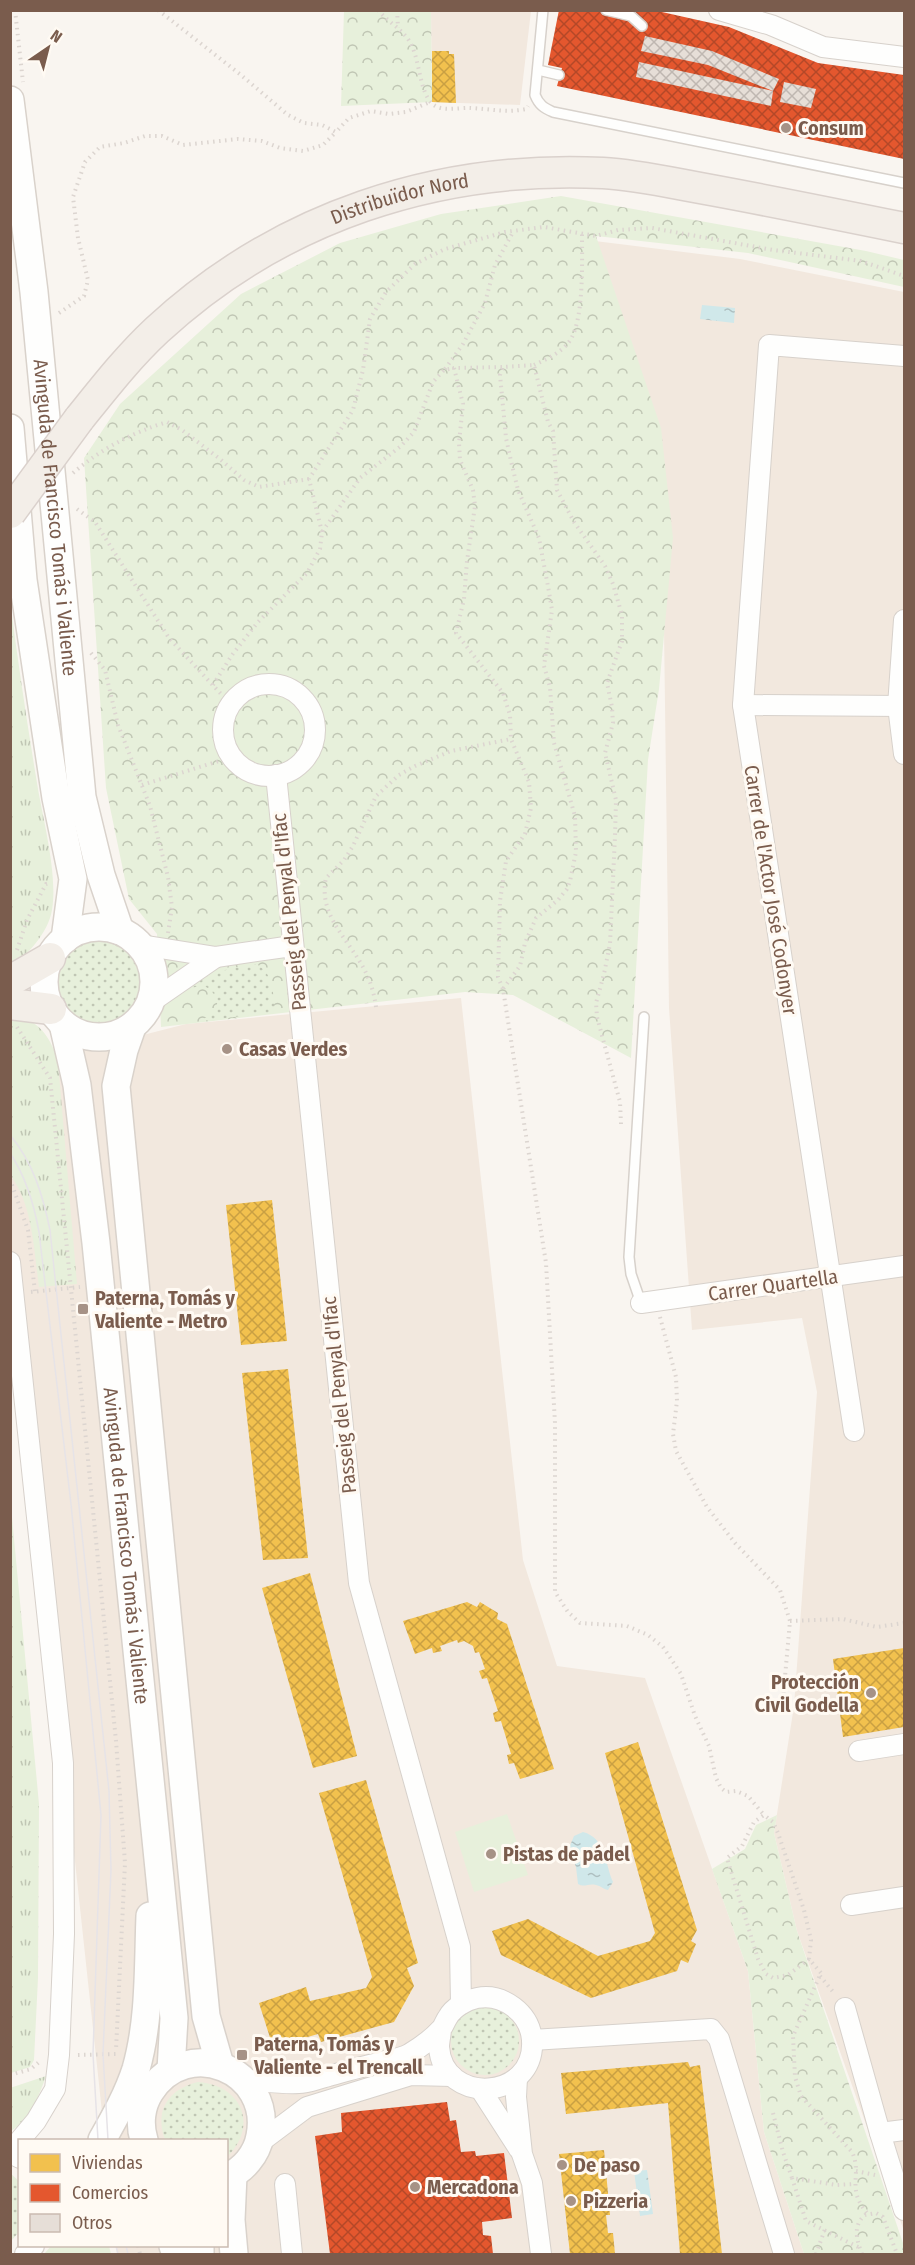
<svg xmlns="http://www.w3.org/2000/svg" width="915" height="2265" font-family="'Fira Sans Condensed',sans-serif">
<defs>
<pattern id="grass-tufts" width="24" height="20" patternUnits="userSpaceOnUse" patternTransform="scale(1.5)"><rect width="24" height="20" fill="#e7f0db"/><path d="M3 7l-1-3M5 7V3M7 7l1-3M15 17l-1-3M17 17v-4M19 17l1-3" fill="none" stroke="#c0c6b4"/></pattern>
<pattern id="park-crowns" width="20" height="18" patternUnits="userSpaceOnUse" patternTransform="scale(1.5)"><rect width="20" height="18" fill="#e7f0db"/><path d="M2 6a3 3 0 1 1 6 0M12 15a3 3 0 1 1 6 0" fill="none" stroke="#c0c6b4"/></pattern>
<pattern id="garden-dots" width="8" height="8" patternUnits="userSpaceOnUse" patternTransform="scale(1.5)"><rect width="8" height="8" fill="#e7f0db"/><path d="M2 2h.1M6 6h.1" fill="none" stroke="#c0c6b4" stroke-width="1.8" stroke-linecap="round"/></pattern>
<pattern id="water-ripples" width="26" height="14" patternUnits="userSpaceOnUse" patternTransform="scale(1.5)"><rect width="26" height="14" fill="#d0e8ea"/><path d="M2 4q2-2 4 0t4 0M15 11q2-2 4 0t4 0" fill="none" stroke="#aebfc0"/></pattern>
<pattern id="homes-cross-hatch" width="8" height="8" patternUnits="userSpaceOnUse" patternTransform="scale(1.5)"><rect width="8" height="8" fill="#f2c14e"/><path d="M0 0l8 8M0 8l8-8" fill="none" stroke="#c9a043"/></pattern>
<pattern id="shops-cross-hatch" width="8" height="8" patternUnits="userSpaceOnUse" patternTransform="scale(1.5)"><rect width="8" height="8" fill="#e4572e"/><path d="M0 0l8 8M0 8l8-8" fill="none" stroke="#b44828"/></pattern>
<pattern id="building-cross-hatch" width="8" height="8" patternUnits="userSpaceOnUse" patternTransform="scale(1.5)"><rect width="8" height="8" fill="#e6ded7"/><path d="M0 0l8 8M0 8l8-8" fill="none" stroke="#bfb7b1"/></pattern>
</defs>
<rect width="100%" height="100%" fill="#f9f5f0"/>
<g fill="#f2e8de">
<path d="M 431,11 L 531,11 L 520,105 L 432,102 Z"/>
<path d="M 595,241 L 740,259 L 904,292 L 904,2231 L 797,1931 L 774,1833 L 794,1706 L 817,1392 L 802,1318 L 692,1330 L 669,1008 L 663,553 Z"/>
<path d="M 461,998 L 523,1560 L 557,1666 L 645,1678 L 748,1971 L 764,2132 L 804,2254 L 117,2254 L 116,2246 L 226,2246 L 226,2140 L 105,2140 L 11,1267 L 10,1069 L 186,1024 Z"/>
</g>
<g fill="url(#grass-tufts)">
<path d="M 10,601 C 18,662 27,723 37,783 C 43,820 58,874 52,910 C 48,934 27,954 10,970 Z"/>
<path d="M 10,1012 C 38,1021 50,1034 58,1062 L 77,1284 L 39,1287 C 34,1251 33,1206 11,1176 Z"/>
<path d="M 10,1496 L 39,1804 L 38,1978 L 34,2060 L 30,2067 L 11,2073 Z"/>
<path d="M 46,2076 C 39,2096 29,2120 11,2131 L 10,2088 Z"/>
<path d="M 51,2246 L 109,2246 L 111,2254 L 44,2254 Z"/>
</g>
<g fill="url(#park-crowns)">
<path d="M 344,11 L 431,11 L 432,102 L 341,106 Z"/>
<path d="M 561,196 L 866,251 L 904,260 L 904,287 L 748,253 L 596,236 L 661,428 L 673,538 L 659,689 L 648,760 L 631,1058 L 513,995 L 465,992 L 161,1027 L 157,934 L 129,899 L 106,788 L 84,458 L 120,404 L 241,294 L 340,243 L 441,214 Z"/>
<path d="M 777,1815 L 774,1833 L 797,1931 L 904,2246 L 904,2254 L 804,2254 L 764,2132 L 748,1971 L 712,1869 L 745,1849 L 756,1825 Z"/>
</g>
<g fill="url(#garden-dots)">
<circle cx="98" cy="980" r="43"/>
<path d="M 256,964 C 274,973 273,994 275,1012 L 201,1021 C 205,1017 210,1017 213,1013 C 223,1002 213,989 202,985 L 188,989 C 207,973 231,967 256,964 Z"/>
<circle cx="485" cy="2041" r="34"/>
<path d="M 198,2082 C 242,2085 259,2126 227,2157 L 226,2140 L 165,2140 C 154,2110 169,2089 198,2082 Z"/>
<path d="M 10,2173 L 20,2182 L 19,2232 L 11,2241 Z"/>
</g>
<path fill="#e7f0db" d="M 507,1814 L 528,1875 L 474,1892 L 455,1832 Z"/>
<g fill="url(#water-ripples)">
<path d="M 702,305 L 735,308 L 734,323 L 700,319 Z"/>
<path d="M 583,1832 C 606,1838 605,1864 613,1882 L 608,1890 C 603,1889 601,1886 596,1885 C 588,1883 585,1888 578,1884 L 576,1867 L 569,1848 L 574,1836 Z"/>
<path d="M 647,2170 L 653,2214 L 640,2216 L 634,2171 Z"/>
</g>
<g fill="url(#homes-cross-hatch)">
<path d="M 432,51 L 449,51 L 449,54 L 454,54 L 456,103 L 432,102 Z"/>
<path d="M 272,1200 L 287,1341 L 241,1345 L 226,1205 Z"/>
<path d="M 288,1369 L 308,1558 L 263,1560 L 242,1373 Z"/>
<path d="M 310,1573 L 357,1756 L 313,1768 L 262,1588 Z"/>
<path d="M 467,1602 L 477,1607 L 480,1602 L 498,1613 L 497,1619 L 507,1624 L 554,1769 L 520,1779 L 514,1763 L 509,1764 L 507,1755 L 511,1754 L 501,1721 L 495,1722 L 493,1713 L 498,1711 L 487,1678 L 482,1679 L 479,1671 L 485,1669 L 479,1652 L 475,1653 L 473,1646 L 464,1641 L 458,1643 L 457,1640 L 440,1646 L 442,1651 L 433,1653 L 432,1648 L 415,1654 L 403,1621 Z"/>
<path d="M 904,1648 L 904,1727 L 843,1737 L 833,1659 Z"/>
<path d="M 638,1742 L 697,1930 L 691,1941 L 696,1944 L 688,1963 L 681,1960 L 677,1971 L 591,1998 L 501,1955 L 492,1931 L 528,1919 L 598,1956 L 650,1941 L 655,1933 L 605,1753 Z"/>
<path d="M 366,1780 L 418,1963 L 407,1968 L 414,1986 L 394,2022 L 321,2042 L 318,2034 L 273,2047 L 259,2003 L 306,1987 L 310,2001 L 366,1988 L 372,1977 L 319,1793 Z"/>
<path d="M 688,2062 L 690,2067 L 700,2065 L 722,2254 L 680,2254 L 668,2103 L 566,2114 L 561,2073 Z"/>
<path d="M 604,2150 L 610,2215 L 606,2215 L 608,2233 L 613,2233 L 615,2254 L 570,2254 L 559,2154 Z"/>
</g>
<g fill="url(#shops-cross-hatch)">
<path d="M 559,10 L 653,10 L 729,27 L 818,63 L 904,75 L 904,159 L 557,86 L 562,68 L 548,65 Z"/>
<path d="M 447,2102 L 450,2121 L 456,2120 L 461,2152 L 475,2151 L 476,2156 L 504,2153 L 512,2218 L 482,2222 L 483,2235 L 491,2236 L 493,2254 L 330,2254 L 315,2136 L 342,2132 L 341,2113 Z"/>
</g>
<g fill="url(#building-cross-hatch)">
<path d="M 645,36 L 712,51 L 779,79 L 773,91 L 708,65 L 641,51 Z"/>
<path d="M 639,62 L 773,91 L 771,106 L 636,77 Z"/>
<path d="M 784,82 L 816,89 L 811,108 L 780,102 Z"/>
</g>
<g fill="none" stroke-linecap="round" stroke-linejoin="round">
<g stroke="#d7d1cb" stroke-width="12">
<g id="lane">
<path d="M 543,10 L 535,95 C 539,105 544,108 553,112 L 904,183"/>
<path d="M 606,10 L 631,16 L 642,26"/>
<path d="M 538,70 L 559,75"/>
<path d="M 641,1303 L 631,1274 L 629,1257 L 644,1017"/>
</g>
</g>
<g stroke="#d7d1cb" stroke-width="22">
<g id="street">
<path d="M 719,10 L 771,25 L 823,47 L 904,57"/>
<path d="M 904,620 L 898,706 L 904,754"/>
<circle cx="269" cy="730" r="46"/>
<path d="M 743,705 L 904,706"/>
<path d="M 276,775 L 359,1583 L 460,1947 L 461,2004"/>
<path d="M 141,945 L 216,957 L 292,946"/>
<path d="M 151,1002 L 216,957"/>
<path d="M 10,1262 L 63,1763 L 64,1934 L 59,2055 L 55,2089 L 36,2121 L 20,2140"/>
<path d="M 641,1303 L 904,1266"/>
<path d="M 854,1431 L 743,705 L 769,345 L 904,356"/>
<path d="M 859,1751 L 904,1744"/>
<path d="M 851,1905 L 904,1897"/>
<path d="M 845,2008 L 880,2133 L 904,2210"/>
<path d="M 532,2040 L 711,2029 L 719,2039 L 784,2254"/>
<path d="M 517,2078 L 516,2097 L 522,2154 L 532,2183 L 541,2254"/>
<path d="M 244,2080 C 262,2081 281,2084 299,2083 C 307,2083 317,2079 325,2077 C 343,2072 360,2067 378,2063 C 388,2060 400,2059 409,2054 C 419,2048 433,2038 441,2029 C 444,2026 445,2021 448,2017 C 453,2008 466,2000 477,1998 C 503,1993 530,2013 532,2040 C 536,2101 443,2106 439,2047 C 439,2041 441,2034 441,2029"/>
<path d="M 481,2090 L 519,2149"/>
<path d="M 880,2133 L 904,2130"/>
<path d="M 259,2143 L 307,2107 L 411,2075 L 452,2076"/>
<path d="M 10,2153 L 20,2158"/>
<path d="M 285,2184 L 292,2254"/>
<path d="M 25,2254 L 34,2246"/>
</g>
</g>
<g stroke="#d9d2cb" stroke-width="30">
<g id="secondary">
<path id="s1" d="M 10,100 L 34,292 L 82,797 L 101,875 L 120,931"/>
<path d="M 10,428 L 23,580 L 56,798 L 73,879 L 65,939"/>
<circle cx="99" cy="982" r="55"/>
<path id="s2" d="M 63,1024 L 77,1085 L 96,1243 L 174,2018 L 171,2070"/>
<path d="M 132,1027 L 124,1050 L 116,1086 L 206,2016 L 220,2065"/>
<path d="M 102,2140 C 115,2117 128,2094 136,2069 C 150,2020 148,1966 150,1916"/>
<path d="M 144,2140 C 139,2124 141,2106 150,2092 C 187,2034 273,2070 260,2136 C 257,2154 243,2171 226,2177"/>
<path d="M 233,2175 L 231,2220 L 234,2254"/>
<path d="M 173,2246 L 176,2254"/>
<path d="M 200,2246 L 200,2254"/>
</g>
</g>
<g stroke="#dad1cc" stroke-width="33">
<g id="primary">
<path id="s3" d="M 79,419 C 104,388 128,357 157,330 C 279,217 437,165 603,173 C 639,175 676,184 711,190 C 776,202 840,215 904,228"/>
<path d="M 10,981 L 50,958"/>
<path d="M 10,1004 L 51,1009"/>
</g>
</g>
<g stroke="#dcd5d0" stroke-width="4" stroke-dasharray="1.5 4.5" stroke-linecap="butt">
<path d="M 15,10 L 23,82"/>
<path d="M 158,10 L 241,75 L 288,115 L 304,123 L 322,125 L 336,132 L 349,118 L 371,111 L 389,114 L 406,112 L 430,102"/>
<path d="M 378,10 C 387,21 400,28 408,39 C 420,57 418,83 429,100 C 438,114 458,107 471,108 C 491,109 507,113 526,109 L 528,106"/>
<path d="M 397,10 L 398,28"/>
<path d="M 59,313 L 84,296 L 88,280 L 78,238 L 73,197 L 85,162 L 100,147 L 124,143 L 145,136 L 162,136 L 183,145 L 238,139 L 262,141 L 280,148 L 303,151 L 323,145 L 336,132"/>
<path d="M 534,365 C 547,359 563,352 571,339 C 584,316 582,261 582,233"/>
<path d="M 502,367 L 454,368 L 463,404 L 459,443 L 460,460 L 473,490 L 475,506 L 467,561 L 464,599 L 456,633 L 503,693 L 510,715 L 511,739 L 529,782 L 531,808 L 525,834 L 506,861 L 500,901 L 498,977 L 503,989"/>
<path d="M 445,369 L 463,344 L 485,303 L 495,265 L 513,232"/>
<path d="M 73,473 C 101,449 131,433 167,422 L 182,430 L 220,459 L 244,480 L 259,487 L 309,479"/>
<path d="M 77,509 L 95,522 L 169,638 L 221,694"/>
<path d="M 322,532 L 309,479 L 353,410 L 363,370 L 370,319 L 386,292 L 415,264 L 445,249 L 505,232 L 544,227 L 596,236 L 618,230 L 652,228 L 773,250 L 861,261 L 904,276"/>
<path d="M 91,653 L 105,670 L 118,725 L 150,806 L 168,877 L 172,907 L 168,933"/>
<path d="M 213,685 L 232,655 L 258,622 L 307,573 L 320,549 L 322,532 L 360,478 L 401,446 L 414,432 L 433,382 L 444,370 L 454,368"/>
<path d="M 142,785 L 219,761"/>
<path d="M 17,950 L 27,920 L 46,884 L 50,883"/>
<path d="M 376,1007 C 374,992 370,980 363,967 C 347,938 318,914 326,878 L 344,860 L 353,846 L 376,796 L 399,775 L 415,766 L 451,751 L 511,739"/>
<path d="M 17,1027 L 50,1078 L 116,1741 L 125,1863 L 116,2050"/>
<path d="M 621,1124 L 620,1102 L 597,1017 L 596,1003 L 604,974 L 610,944 L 615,836 L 616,800 L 605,753 L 613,723 L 612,707 L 607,683 L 622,641 L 622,615 L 613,584 L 605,566 L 574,522 L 557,490 L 553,431 L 548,422 L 534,365 L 503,367 L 500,375 L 506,438 L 511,461 L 518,490 L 539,538 L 549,592 L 552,610 L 544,666 L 550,687 L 554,743 L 575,816 L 576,852 L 570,881 L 567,889 L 558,900 L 536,918 L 525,943 L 520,966 L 503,989 L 546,1263 L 555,1423 L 555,1592 L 568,1612 L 580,1623 L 627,1626 L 648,1635 L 663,1647 L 681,1674 L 695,1716 L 709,1746 L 716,1778 L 721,1788 L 726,1792 L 736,1791 L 748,1796 L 764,1815"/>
<path d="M 10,1179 L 28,1230 L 35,1292"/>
<path d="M 31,1292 L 80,1287"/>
<path d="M 660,1317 L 676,1377 L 677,1401 L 673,1434 L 676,1451 L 707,1507 L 735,1543 L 780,1590 L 790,1621 L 783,1699"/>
<path d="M 790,1621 L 843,1619 L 877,1627 L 904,1623"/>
<path d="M 809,1959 L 788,1975 L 773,1978 L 766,1974 L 758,1959 L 727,1858 L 742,1846 L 754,1822 L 764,1815 L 773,1822 L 778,1833 L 804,1910 L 811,1940 L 809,1959 L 821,1973 L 793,2036 L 795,2077 L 801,2096 L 852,2152 C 863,2175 845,2188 868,2214"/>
<path d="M 820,1976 L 834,1993"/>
<path d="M 78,2055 L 116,2054"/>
<path d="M 10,2075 L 31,2069 L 39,2062"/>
<path d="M 773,2113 L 783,2152 L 792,2178 L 837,2185 L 854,2184"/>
<path d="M 856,2171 L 875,2175"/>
<path d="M 792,2178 L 806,2221 L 860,2248"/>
<path d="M 138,2246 L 140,2254"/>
<path d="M 816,2254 L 825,2229"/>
<path d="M 862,2254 C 857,2241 852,2226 865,2215 L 876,2213 L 883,2217 L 897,2254"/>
</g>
<use href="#lane" stroke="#fefefd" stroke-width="9"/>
<use href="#street" stroke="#fefefd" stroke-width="20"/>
<use href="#secondary" stroke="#fefefd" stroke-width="27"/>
<use href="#primary" stroke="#f3eee8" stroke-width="30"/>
<g stroke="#e6e3e7" stroke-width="1.5">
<path d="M 10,1135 C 33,1162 43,1196 50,1230 L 109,1791 L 111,1870 L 103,2054 L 108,2140"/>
<path d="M 10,1153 C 26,1177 34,1204 39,1232 L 71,1504 L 101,1815 L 93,2054 L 98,2140"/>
<path d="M 116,2246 L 118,2254"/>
<path d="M 126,2246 L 128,2254"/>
</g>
<g stroke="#dad1cc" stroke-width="33" stroke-linecap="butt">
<path id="primary-bridge" d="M 10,513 L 79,419"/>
</g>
<use href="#primary-bridge" stroke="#f3eee8" stroke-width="30"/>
</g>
<g fill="#a69286" stroke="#fffaf3" stroke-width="2">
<circle cx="786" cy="128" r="6"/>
<circle cx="227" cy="1049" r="6"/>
<rect x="77" y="1303" width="12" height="12" rx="3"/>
<circle cx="871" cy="1693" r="6"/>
<circle cx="491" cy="1854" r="6"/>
<rect x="236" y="2049" width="12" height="12" rx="3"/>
<circle cx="562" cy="2165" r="6"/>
<circle cx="415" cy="2187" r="6"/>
<circle cx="571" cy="2201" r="6"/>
</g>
<g text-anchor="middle" stroke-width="6" stroke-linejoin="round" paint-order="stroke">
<g font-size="20" font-weight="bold" fill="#7a5c4d" stroke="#fffaf3" text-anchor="start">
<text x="798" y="135">Consum</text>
<text x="239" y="1056">Casas Verdes</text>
<text x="95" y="1305">Paterna, Tomás y<tspan x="95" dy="23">Valiente - Metro</tspan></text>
<text x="859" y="1689" text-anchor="end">Protección<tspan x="859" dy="23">Civil Godella</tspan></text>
<text x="503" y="1861">Pistas de pádel</text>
<text x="254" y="2051">Paterna, Tomás y<tspan x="254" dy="23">Valiente - el Trencall</tspan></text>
<text x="574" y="2172">De paso</text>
<text x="427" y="2194">Mercadona</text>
<text x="583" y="2208">Pizzeria</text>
</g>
<g font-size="20" fill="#7a5c4d" stroke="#fffaf3">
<text dy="7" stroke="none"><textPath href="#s3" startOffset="398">Distribuïdor Nord</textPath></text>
<text dy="7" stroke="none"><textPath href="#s1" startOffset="420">Avinguda de Francisco Tomás i Valiente</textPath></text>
<text transform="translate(771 890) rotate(81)" y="7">Carrer de l'Actor José Codonyer</text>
<text transform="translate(289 912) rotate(-96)" y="7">Passeig del Penyal d'Ifac</text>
<text transform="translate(773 1285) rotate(-8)" y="7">Carrer Quartella</text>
<text transform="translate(339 1395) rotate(-96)" y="7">Passeig del Penyal d'Ifac</text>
<text dy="7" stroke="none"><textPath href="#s2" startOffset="526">Avinguda de Francisco Tomás i Valiente</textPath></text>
</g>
</g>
<rect width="915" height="2265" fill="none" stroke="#7a5c4d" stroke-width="24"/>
<rect x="18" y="2139" width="210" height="108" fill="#fffaf3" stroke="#cabbb1" stroke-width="1.5"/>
<rect x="30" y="2154" width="30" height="18" fill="#f2c14e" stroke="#cabbb1" stroke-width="1.5"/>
<text x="72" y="2169" font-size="18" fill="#7a5c4d">Viviendas</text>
<rect x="30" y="2184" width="30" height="18" fill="#e4572e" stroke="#cabbb1" stroke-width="1.5"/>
<text x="72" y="2199" font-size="18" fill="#7a5c4d">Comercios</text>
<rect x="30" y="2214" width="30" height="18" fill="#e6ded7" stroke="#cabbb1" stroke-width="1.5"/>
<text x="72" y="2229" font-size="18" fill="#7a5c4d">Otros</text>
<g transform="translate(48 48) rotate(35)" stroke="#fffaf3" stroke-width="4.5" paint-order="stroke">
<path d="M0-4.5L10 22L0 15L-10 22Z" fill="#7a5c4d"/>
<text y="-9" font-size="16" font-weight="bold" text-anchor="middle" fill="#7a5c4d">N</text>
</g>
</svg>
